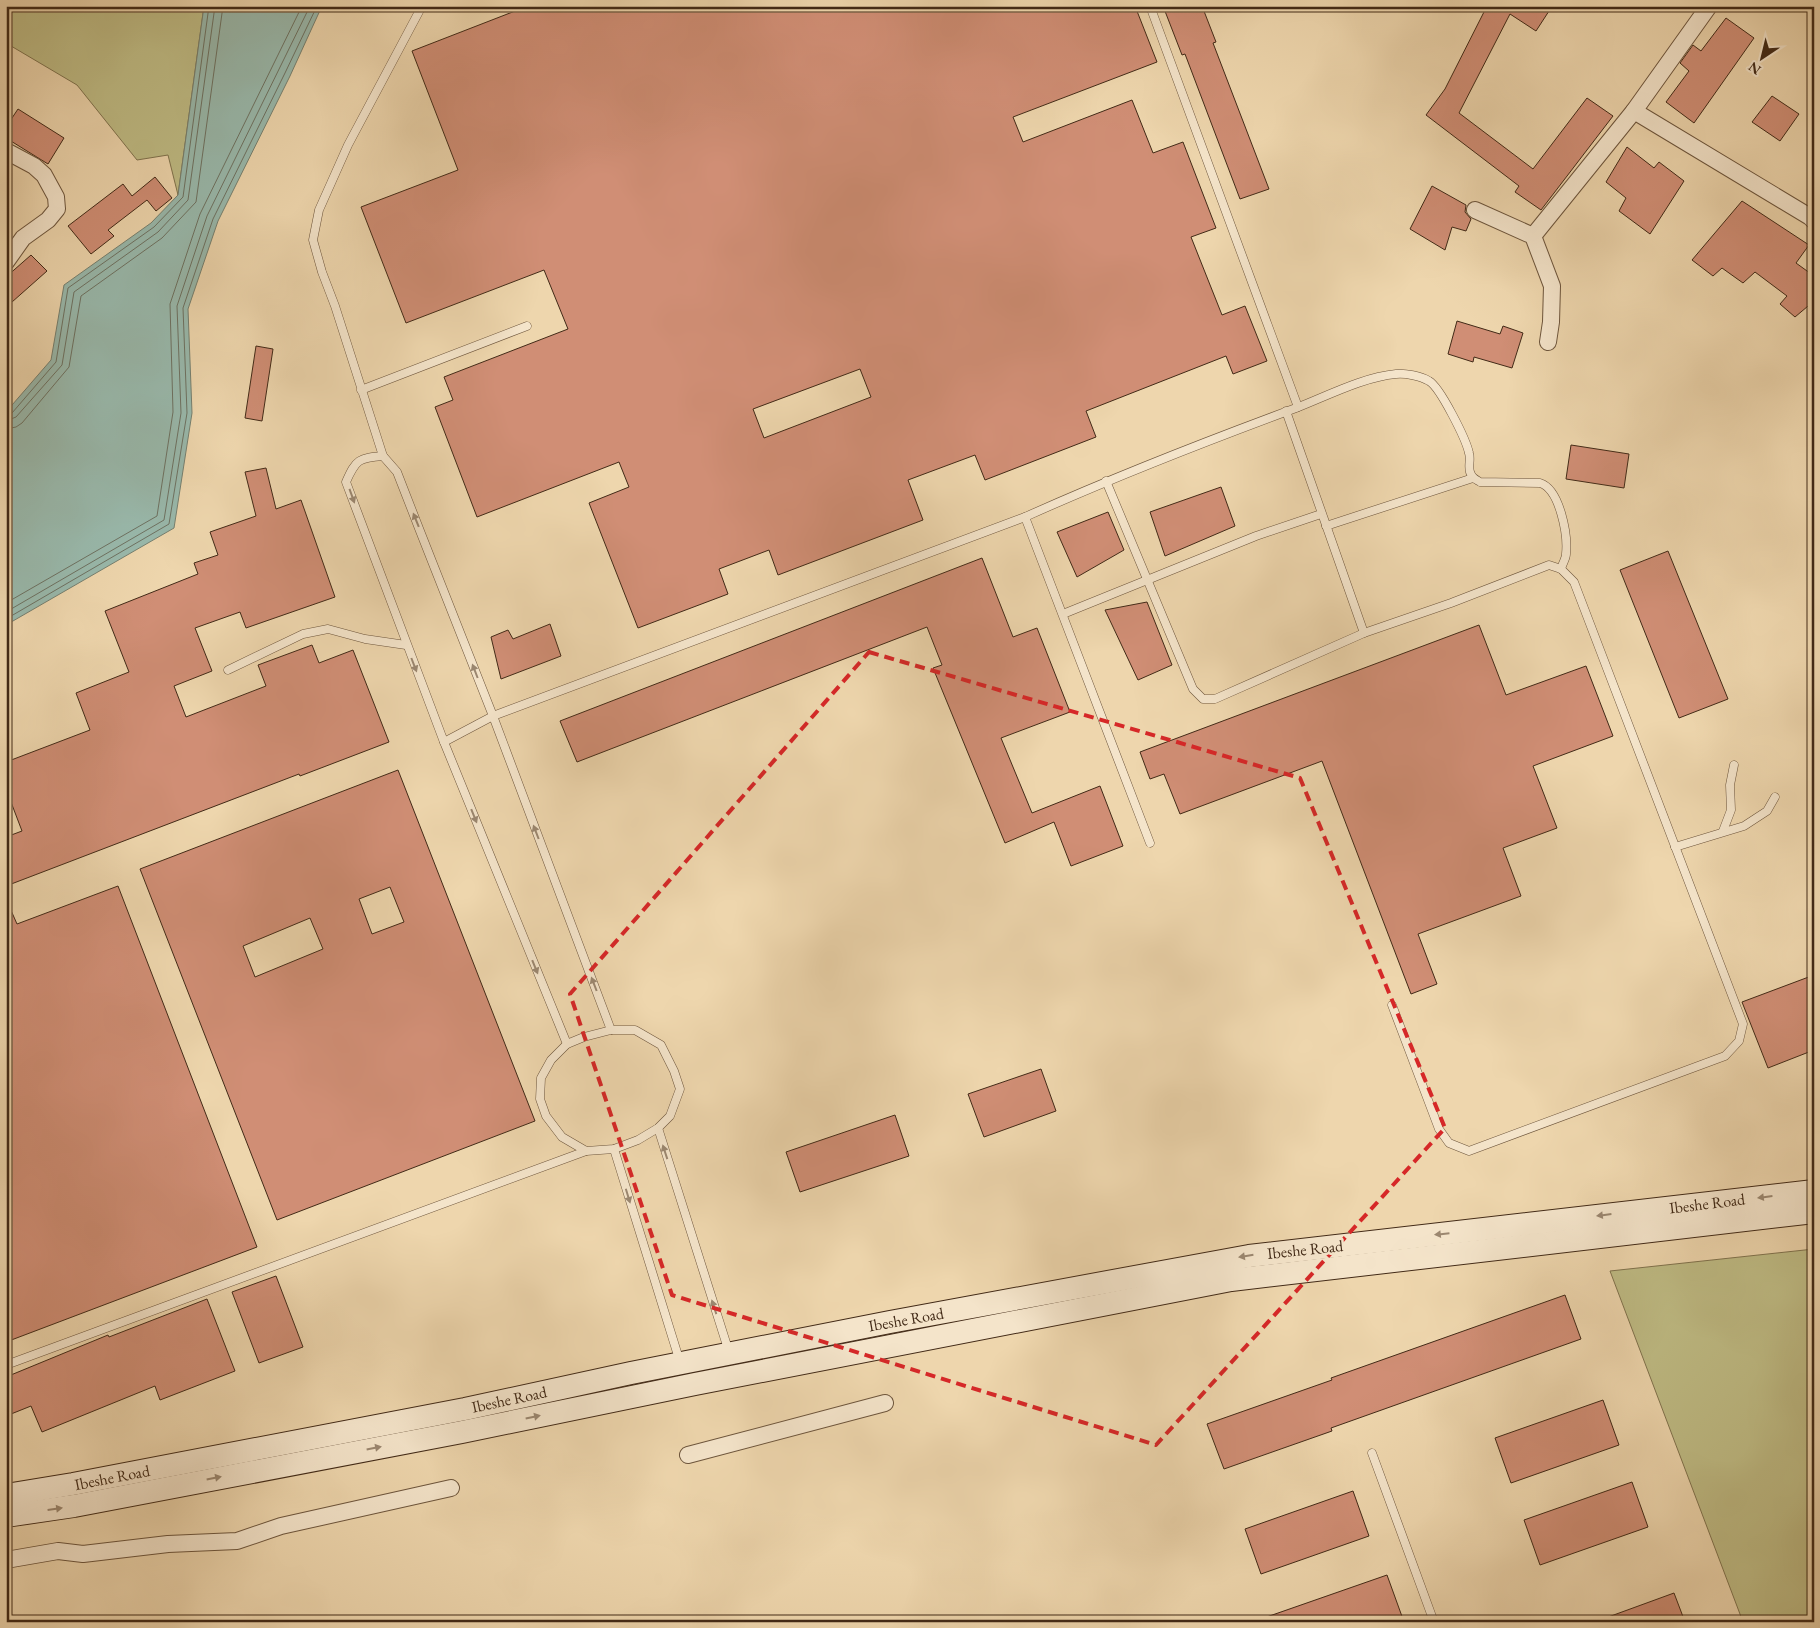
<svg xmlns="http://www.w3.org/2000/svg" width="1820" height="1628" font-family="'EB Garamond',serif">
<rect width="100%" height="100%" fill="#eed6ad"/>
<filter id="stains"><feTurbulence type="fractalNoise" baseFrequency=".004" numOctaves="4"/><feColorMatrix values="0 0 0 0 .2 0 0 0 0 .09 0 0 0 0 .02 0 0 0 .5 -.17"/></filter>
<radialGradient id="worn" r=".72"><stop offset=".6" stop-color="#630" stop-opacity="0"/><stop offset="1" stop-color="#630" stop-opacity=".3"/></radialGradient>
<g fill="#bfbc85" stroke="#80734e">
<path d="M 6,6 L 204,6 L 178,195 L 168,155 L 137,160 L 77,85 L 6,43 Z"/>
<path d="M 1814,1249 L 1814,1622 L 1743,1622 L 1610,1271 Z"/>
</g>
<path fill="#99b9ac" stroke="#768070" d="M 204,6 L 322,6 L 290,76 L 218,221 L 188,309 L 192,413 L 174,528 L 6,625 L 6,412 L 51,360 L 64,285 L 151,223 L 178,195 Z"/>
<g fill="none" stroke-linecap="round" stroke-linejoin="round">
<g stroke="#6e7262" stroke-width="1">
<path d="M 6,415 L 12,413 L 56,362 L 68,288 L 154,227 L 183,197 L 209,6"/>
<path d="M 6,421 L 16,417 L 62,365 L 74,292 L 158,232 L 188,200 L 215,6"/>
<path d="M 6,429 L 16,427 L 22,423 L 69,367 L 81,296 L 162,238 L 196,202 L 223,6"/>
<path d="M 6,603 L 157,516 L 173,412 L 170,304 L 200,214 L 302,6"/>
<path d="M 6,612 L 164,520 L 181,413 L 177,306 L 207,216 L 310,6"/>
<path d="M 6,619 L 169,524 L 187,413 L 183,308 L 213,219 L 285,73 L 317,6"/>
</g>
</g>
<g fill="#d08e75" stroke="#422a17" fill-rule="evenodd">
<path d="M 528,6 L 1135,6 L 1157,62 L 1013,117 L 1023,142 L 1132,100 L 1153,153 L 1183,142 L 1216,228 L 1191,237 L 1222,315 L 1245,306 L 1267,361 L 1233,374 L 1226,356 L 1086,411 L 1096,437 L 985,480 L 975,455 L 908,480 L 923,520 L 778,575 L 769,550 L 719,569 L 728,594 L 638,628 L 589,503 L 629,487 L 619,462 L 477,517 L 435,407 L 453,400 L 444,377 L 568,329 L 544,270 L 406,323 L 361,207 L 458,170 L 412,51 ZM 860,369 L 871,397 L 764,438 L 753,409 Z"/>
<path d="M 1163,6 L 1202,6 L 1216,42 L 1213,43 L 1269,189 L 1240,199 L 1185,54 L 1182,55 Z"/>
<path d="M 1487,6 L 1541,6 L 1549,11 L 1536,31 L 1510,14 L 1459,113 L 1533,169 L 1587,98 L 1613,116 L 1541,210 L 1515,192 L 1519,186 L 1426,115 L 1445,89 Z"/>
<path d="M 1726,18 L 1754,38 L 1694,123 L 1666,102 L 1689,71 L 1680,63 L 1693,45 L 1701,51 Z"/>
<path d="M 1772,96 L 1799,114 L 1780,141 L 1752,122 Z"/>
<path d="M 18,109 L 64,138 L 48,164 L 6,138 L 6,127 Z"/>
<path d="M 1627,147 L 1654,168 L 1659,162 L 1684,181 L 1650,234 L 1619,211 L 1626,198 L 1606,182 Z"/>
<path d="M 155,177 L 172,198 L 156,211 L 147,200 L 108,230 L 114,236 L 91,254 L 68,226 L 123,184 L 132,196 Z"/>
<path d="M 1432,186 L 1466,205 L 1465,212 L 1471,219 L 1466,231 L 1452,227 L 1445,250 L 1410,229 Z"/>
<path d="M 1742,201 L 1809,245 L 1796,263 L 1814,276 L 1814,301 L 1795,317 L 1780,304 L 1787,296 L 1755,272 L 1743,283 L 1722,268 L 1713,276 L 1692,260 Z"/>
<path d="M 31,255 L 47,271 L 12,302 L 6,295 L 6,277 Z"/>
<path d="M 1457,321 L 1500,334 L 1503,326 L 1523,333 L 1512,368 L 1474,357 L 1473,362 L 1448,354 Z"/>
<path d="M 256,346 L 273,349 L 262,421 L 245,418 Z"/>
<path d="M 1571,445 L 1629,454 L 1624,488 L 1566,479 Z"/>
<path d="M 266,468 L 276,509 L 301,500 L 335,597 L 246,628 L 240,612 L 195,628 L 212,671 L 174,686 L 186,717 L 266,686 L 258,665 L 312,645 L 319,663 L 353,650 L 389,742 L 300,776 L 299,774 L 6,886 L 6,837 L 22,831 L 6,789 L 6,762 L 90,730 L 76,693 L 129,672 L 105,611 L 198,574 L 194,563 L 218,555 L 210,532 L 256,516 L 245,472 Z"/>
<path d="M 1221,487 L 1235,526 L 1165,556 L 1150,512 Z"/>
<path d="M 1108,512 L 1124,550 L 1077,577 L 1057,532 Z"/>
<path d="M 1668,551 L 1728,699 L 1679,718 L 1620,570 Z"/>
<path d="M 982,558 L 1013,637 L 1037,628 L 1070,712 L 1001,738 L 1032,813 L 1100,786 L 1123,846 L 1071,866 L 1054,822 L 1005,843 L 933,668 L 942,665 L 927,627 L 577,762 L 560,721 Z"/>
<path d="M 1147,602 L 1172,665 L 1138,680 L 1105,610 Z"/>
<path d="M 550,624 L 561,656 L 501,679 L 491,637 L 508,630 L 513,639 Z"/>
<path d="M 1479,625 L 1506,695 L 1586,666 L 1613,736 L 1533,766 L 1557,828 L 1503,848 L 1521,896 L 1418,934 L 1437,984 L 1411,994 L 1322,761 L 1180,814 L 1164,774 L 1150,779 L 1140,752 Z"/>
<path d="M 398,770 L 535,1121 L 277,1220 L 140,869 ZM 390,887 L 404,922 L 372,934 L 359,899 ZM 310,918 L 323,949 L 255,977 L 243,946 Z"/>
<path d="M 118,886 L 257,1247 L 6,1342 L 6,899 L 17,924 Z"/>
<path d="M 1814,975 L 1814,1050 L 1768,1068 L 1742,1002 Z"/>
<path d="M 1041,1069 L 1056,1111 L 984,1137 L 968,1094 Z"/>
<path d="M 895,1115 L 909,1156 L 800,1192 L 786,1152 Z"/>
<path d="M 276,1276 L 303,1347 L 259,1363 L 232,1292 Z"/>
<path d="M 1565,1295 L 1581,1339 L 1331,1428 L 1332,1431 L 1224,1469 L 1207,1424 L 1332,1380 L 1331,1378 Z"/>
<path d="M 207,1299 L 235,1371 L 160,1400 L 155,1386 L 42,1432 L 31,1406 L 6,1416 L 6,1377 L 108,1335 L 109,1337 Z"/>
<path d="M 1603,1400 L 1619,1445 L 1511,1483 L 1495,1438 Z"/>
<path d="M 1632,1482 L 1648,1527 L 1540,1565 L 1524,1520 Z"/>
<path d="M 1353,1491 L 1369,1536 L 1261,1574 L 1245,1529 Z"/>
<path d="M 1387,1575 L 1404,1622 L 1258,1622 L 1258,1620 Z"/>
<path d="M 1674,1593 L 1685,1622 L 1600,1622 L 1600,1620 Z"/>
</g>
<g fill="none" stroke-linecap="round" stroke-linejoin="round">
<g stroke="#6d553c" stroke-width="9">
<g id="service">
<path d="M 422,6 L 348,145 L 319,210 L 313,240 L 322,272 L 335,306 L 383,456 L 397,472 L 420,531 L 493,716 L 611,1030"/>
<path d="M 1150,6 L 1298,407"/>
<path d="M 361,390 L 527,326"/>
<path d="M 1286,411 L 1364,633"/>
<path d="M 383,456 C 359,458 356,459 346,482 L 444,742 L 567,1044"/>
<path d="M 1106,481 L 1193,689 L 1203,699 L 1215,699 L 1364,633 L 1451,603 L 1549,565 L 1561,569 L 1574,582 L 1743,1024 L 1739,1041 L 1725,1056 L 1469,1151 L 1449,1143 L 1439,1129 L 1392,1005"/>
<path d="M 1025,517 L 1150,843"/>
<path d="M 1326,526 L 1473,478"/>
<path d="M 1063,614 L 1256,536 L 1321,514"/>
<path d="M 228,670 L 303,634 L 328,629 L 365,639 L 406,645"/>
<path d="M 444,742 L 493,716 L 1025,517 C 1114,477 1204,442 1296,408 C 1327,396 1363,377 1396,374 C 1405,373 1421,376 1429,381 C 1440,387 1466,439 1469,453 C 1471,459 1468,466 1470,472 C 1472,478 1475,479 1480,482 L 1540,483 C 1560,489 1568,535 1566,554 C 1566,559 1562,564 1561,569"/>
<path d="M 1723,831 L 1731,810 L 1730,785 L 1734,765"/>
<path d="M 1675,847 L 1744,826 L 1767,811 L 1775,797"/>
<path d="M 611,1030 L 635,1030 L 661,1045 L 674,1071 L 680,1089 L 670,1116 L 658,1128 L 638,1140 L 614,1149 L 586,1151 L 562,1137 L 546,1116 L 540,1099 L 541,1078 L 551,1060 L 567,1044 L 584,1037 Z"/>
<path d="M 658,1128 L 729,1352"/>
<path d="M 614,1149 L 680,1362"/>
<path d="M 6,1365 L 586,1151"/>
<path d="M 1372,1453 L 1434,1622"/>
</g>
</g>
<g stroke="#6d553c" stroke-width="18">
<g id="minor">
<path d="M 1634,111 L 1810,217 L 1814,221"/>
<path d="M 6,151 L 34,166 L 44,175 L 56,197 L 57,209 L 48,220 L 23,238 L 6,262"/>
<path d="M 1475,210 L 1533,236 L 1552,286 L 1551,322 L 1548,342"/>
<path d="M 1533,236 L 1634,111 L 1709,6"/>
<path d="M 688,1455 L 885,1403"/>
<path d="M 6,1560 L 58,1551 L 83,1554 L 168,1544 L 237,1541 L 281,1526 L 451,1488"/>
</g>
</g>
<g stroke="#422a17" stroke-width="24">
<g id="secondary">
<path d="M 6,1495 L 73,1484 L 465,1409 L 631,1373 L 890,1322 L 1249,1256 L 1814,1191"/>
<path d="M 6,1516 L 74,1506 L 462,1432 L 695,1384 L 1231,1280 L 1814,1212"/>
</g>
</g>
<use href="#service" stroke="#f4e4ca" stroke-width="8"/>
<use href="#minor" stroke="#f4e4ca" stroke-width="16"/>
<use href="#secondary" stroke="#f4e4ca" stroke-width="22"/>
</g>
<defs><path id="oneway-solid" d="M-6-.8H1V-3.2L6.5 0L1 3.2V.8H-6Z" transform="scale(1.25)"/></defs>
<g fill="#9b8770">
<use href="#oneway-solid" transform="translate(352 496) rotate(70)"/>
<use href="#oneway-solid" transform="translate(416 520) rotate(-112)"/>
<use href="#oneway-solid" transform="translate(414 665) rotate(69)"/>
<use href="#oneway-solid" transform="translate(475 671) rotate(-111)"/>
<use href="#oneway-solid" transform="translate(474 816) rotate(68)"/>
<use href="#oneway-solid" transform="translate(536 832) rotate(-111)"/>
<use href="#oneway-solid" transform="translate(535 967) rotate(68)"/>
<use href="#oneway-solid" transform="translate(594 984) rotate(-111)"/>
<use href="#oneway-solid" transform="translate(665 1152) rotate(-108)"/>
<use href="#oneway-solid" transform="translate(628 1196) rotate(73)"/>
<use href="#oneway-solid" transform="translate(1765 1197) rotate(173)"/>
<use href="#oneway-solid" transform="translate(1604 1215) rotate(173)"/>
<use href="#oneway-solid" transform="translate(1442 1234) rotate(174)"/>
<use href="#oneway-solid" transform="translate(1246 1256) rotate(171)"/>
<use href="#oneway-solid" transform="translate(714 1307) rotate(-108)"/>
<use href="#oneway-solid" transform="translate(533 1417) rotate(-12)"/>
<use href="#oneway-solid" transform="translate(374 1448) rotate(-11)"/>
<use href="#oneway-solid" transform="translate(214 1478) rotate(-11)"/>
<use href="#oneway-solid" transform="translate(55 1509) rotate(-8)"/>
</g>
<path fill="none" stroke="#d62828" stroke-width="4" stroke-dasharray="10 6" stroke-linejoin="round" d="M 869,652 L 1300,778 L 1445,1128 L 1156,1445 L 672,1295 L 570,994 Z"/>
<g text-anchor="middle" stroke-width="5" stroke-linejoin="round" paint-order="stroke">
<g font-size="16" fill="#422a17" stroke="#f4e4ca">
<text transform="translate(1707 1203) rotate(-7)" y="6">Ibeshe Road</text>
<text transform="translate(1305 1249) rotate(-6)" y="6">Ibeshe Road</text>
<text transform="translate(906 1319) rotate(-10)" y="6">Ibeshe Road</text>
<text transform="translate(509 1399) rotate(-12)" y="6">Ibeshe Road</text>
<text transform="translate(112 1477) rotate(-11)" y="6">Ibeshe Road</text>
</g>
</g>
<rect width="1820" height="1628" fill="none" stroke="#eed6ad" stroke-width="25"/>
<rect x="8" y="8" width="1805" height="1613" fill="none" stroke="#422a17" stroke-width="2.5"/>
<rect x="12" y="12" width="1795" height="1603" fill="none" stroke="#422a17"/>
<g transform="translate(1762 58) rotate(215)" stroke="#f4e4ca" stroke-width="4" paint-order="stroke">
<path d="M0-4L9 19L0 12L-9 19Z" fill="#422a17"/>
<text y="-8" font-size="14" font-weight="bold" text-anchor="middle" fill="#422a17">N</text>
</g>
<rect width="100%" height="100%" filter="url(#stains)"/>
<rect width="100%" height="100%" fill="url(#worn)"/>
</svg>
